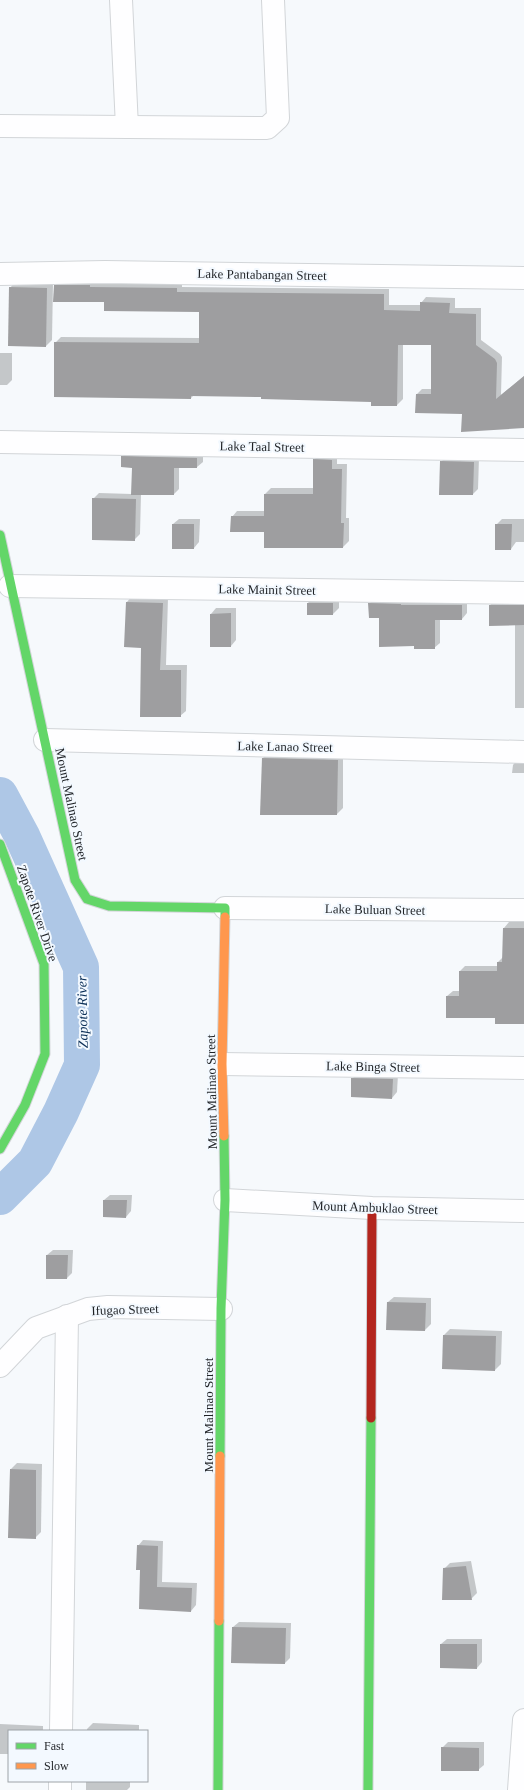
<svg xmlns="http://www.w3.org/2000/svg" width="524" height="1790" font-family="'Times New Roman',serif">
<rect width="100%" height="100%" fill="#f6f9fc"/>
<g fill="#0003">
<path d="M 60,280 L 182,282 L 182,287 L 389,289 L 389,305 L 421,305 L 421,303 L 426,297 L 455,298 L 455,308 L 481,308 L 481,340 L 500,354 L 502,357 L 501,395 L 524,376 L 524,427 L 463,413 L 417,394 L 422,389 L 432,389 L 432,344 L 403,344 L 403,399 L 397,405 L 372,405 L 372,401 L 262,396 L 194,395 L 191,398 L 55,343 L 61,337 L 200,338 L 200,311 L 105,301 L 55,286 Z"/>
<path d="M 15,282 L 53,283 L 52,340 L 46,346 L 9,345 L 10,288 Z"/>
<path d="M 0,353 L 12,353 L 12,380 L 7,385 L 0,385 Z"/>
<path d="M 128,451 L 203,452 L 203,462 L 197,467 L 179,467 L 179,489 L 174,494 L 141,494 L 140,534 L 134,540 L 93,499 L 99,493 L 132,494 L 133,467 L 122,457 Z"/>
<path d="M 320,454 L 337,454 L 337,464 L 347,464 L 346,518 L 349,518 L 349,541 L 343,547 L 265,532 L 232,517 L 237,511 L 265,511 L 265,494 L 271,488 L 314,488 L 314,460 Z"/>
<path d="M 447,456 L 479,457 L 478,489 L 473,494 L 441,462 Z"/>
<path d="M 179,519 L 200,519 L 199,542 L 194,548 L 173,524 Z"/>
<path d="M 502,519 L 524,519 L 524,542 L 516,542 L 511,549 L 496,525 Z"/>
<path d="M 132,596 L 168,598 L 166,665 L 187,665 L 186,711 L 180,716 L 142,647 L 127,602 Z"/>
<path d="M 313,597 L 339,598 L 339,608 L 333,614 L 308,614 L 308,603 Z"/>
<path d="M 375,598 L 467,599 L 467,613 L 462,619 L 440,619 L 440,643 L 434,648 L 415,645 L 380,617 L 369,604 Z"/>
<path d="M 496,600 L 524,600 L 524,708 L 515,708 L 515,624 L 490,605 Z"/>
<path d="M 216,608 L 236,608 L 236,640 L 231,646 L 211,646 L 211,614 Z"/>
<path d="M 268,753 L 343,755 L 343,808 L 337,814 L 261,814 L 263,758 Z"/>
<path d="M 518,759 L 524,759 L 524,773 L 512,773 L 513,765 Z"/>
<path d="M 509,922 L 524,922 L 524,1023 L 496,1017 L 447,996 L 453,991 L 460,991 L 460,971 L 465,966 L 498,966 L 498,962 L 503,957 L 504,928 Z"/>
<path d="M 358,1073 L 398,1074 L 397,1092 L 392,1098 L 352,1079 Z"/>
<path d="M 110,1195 L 132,1195 L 131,1211 L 126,1217 L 104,1200 Z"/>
<path d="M 53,1250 L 73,1250 L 72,1273 L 67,1278 L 47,1255 Z"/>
<path d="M 394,1297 L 431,1298 L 431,1324 L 425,1330 L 388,1302 Z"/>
<path d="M 450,1329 L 502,1331 L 501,1364 L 495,1370 L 443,1368 L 444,1335 Z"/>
<path d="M 17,1463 L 42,1464 L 41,1532 L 35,1538 L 11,1469 Z"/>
<path d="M 143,1540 L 163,1541 L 162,1582 L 197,1583 L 196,1605 L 191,1611 L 140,1608 L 141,1569 L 138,1546 Z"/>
<path d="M 471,1561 L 477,1593 L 471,1599 L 444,1569 L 450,1563 Z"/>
<path d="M 239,1622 L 291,1623 L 290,1658 L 285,1663 L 233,1627 Z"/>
<path d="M 447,1639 L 482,1639 L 482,1662 L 477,1668 L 441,1644 Z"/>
<path d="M 93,1723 L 139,1725 L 139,1731 L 87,1731 L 87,1729 Z"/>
<path d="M 0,1724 L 43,1726 L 43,1731 L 9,1731 L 9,1754 L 0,1754 Z"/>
<path d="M 448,1742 L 484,1742 L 484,1765 L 478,1770 L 442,1748 Z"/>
<path d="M 86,1781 L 130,1781 L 130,1787 L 127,1790 L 86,1790 Z"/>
</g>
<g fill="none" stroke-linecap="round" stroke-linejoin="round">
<path stroke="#aec7e6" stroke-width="36" d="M 0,795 L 22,836 L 81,967 L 82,1065 L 61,1112 L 35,1162 L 0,1197"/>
</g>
<g fill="#9e9ea0">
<path d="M 54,285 L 90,285 L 90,287 L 177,288 L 177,292 L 384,294 L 384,310 L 420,311 L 420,302 L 450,303 L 449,313 L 476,314 L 476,345 L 495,359 L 497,363 L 496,399 L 524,376 L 524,428 L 461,432 L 462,414 L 415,413 L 416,394 L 431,394 L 431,345 L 398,345 L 397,406 L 371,406 L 371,402 L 261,399 L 261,397 L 191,396 L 191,399 L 54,397 L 54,342 L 199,343 L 199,312 L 104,311 L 104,302 L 53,302 Z"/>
<path d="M 9,287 L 47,288 L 46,347 L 8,346 Z"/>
<path d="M 121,456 L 197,458 L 197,468 L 174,468 L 174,495 L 131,495 L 132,468 L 121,467 Z"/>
<path d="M 313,459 L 332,460 L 332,469 L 342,469 L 341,523 L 344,523 L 343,548 L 264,548 L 264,532 L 230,532 L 231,516 L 264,516 L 264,494 L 313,494 Z"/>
<path d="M 440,461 L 474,462 L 473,495 L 439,495 Z"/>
<path d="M 92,498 L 136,499 L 135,541 L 92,540 Z"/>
<rect x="172" y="524" width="22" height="25"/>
<path d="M 495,524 L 512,524 L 511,550 L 495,550 Z"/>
<path d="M 126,602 L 163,603 L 160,670 L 181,670 L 181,717 L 140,717 L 141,648 L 124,647 Z"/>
<rect x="307" y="603" width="26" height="12"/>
<path d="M 368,603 L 401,604 L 401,605 L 462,605 L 462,620 L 435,620 L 435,649 L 414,649 L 414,646 L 379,647 L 379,618 L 369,618 Z"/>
<path d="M 489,605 L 524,605 L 524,625 L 489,626 Z"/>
<path d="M 231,613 L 231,647 L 210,647 L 210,614 Z"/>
<path d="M 262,758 L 338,760 L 337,815 L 260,815 Z"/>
<path d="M 503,928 L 524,928 L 524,1024 L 495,1024 L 495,1018 L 446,1018 L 446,996 L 459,996 L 459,971 L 497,971 L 497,962 L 502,962 Z"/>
<path d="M 351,1078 L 393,1079 L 392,1099 L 351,1097 Z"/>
<path d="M 103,1200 L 127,1200 L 126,1218 L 103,1217 Z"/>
<path d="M 46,1255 L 68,1255 L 67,1279 L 46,1279 Z"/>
<path d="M 387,1302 L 426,1303 L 425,1331 L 386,1330 Z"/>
<path d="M 443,1335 L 496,1336 L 495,1371 L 442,1369 Z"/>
<path d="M 10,1469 L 36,1470 L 36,1539 L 8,1538 Z"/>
<path d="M 137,1545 L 158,1546 L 157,1587 L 192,1588 L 191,1612 L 139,1609 L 140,1570 L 136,1570 Z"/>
<path d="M 466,1566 L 472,1600 L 442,1600 L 443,1568 Z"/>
<path d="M 232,1627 L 286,1628 L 285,1664 L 231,1663 Z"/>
<path d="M 440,1644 L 477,1644 L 477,1669 L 440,1668 Z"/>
<path d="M 441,1747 L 479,1748 L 479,1771 L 441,1771 Z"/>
</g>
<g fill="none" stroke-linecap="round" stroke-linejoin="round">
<g stroke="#d2d5d8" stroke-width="24">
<g id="street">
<path d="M 121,0 L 127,127"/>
<path d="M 0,126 L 267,128 L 278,118 L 273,0"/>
<path d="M 0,274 L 105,272 L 524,278"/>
<path d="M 0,442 L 524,450"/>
<path d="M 10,586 L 524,593"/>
<path d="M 45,740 L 524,752"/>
<path d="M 225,908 L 524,910"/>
<path d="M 222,1064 L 524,1068"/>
<path d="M 225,1200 L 372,1208 L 524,1211"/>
<path d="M 0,1366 L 36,1328 L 88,1309 L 108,1307 L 221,1309"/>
<path d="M 61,1731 L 67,1316"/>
<path d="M 60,1790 L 60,1781"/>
<path d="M 519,1790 L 524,1720"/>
</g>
</g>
<g stroke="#d2d5d8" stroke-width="11">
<g id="fast">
<path d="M 0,535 L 75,880 L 87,899 L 109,906 L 225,908 L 225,917"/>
<path d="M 0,844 L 44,964 L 45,1054 L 25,1105 L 0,1149"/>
<path d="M 220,1456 L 221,1309 L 225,1200 L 224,1136"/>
<path d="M 218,1790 L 219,1621"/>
<path d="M 368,1790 L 371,1418"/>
</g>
</g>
<g stroke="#d2d5d8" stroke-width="11">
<g id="slow">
<path d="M 224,1136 L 222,1064 L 225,917"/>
<path d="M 219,1621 L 220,1456"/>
</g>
</g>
<g stroke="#d2d5d8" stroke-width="11">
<path id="jam" d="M 371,1418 L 372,1208"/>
</g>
<use href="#street" stroke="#fefeff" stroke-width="22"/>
<use href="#fast" stroke="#63d668" stroke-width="9"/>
<use href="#slow" stroke="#ff974d" stroke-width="9"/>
<use href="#jam" stroke="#b3261e" stroke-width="9"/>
</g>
<g text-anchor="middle" stroke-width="4" stroke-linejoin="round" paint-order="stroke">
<g font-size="13" fill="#1f2226" stroke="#f3f9ff">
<text transform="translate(262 274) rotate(1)" y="5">Lake Pantabangan Street</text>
<text transform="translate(262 446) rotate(1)" y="5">Lake Taal Street</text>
<text transform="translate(267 589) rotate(1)" y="5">Lake Mainit Street</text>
<text transform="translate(285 746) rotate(1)" y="5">Lake Lanao Street</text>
<text transform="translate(72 804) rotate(78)" y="5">Mount Malinao Street</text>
<text transform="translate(375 909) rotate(1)" y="5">Lake Buluan Street</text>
<text transform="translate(38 913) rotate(71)" y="5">Zapote River Drive</text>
<text transform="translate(373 1066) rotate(1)" y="5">Lake Binga Street</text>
<text transform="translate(211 1092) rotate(-91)" y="5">Mount Malinao Street</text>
<text transform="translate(375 1207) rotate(2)" y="5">Mount Ambuklao Street</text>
<text transform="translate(125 1309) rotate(-2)" y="5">Ifugao Street</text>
<text transform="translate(208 1415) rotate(-90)" y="5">Mount Malinao Street</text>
</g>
<g font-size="14" font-style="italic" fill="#0b2f57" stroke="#f3f9ff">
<text transform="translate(82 1012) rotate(-91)" y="5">Zapote River</text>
</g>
</g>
<rect x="8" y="1730" width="140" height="52" fill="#f3f9ff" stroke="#9ea3a8"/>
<rect x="16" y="1743" width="20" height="6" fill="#63d668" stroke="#9ea3a8"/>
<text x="44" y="1750" font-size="12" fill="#1f2226">Fast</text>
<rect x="16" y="1763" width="20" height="6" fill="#ff974d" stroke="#9ea3a8"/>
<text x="44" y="1770" font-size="12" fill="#1f2226">Slow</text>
</svg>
